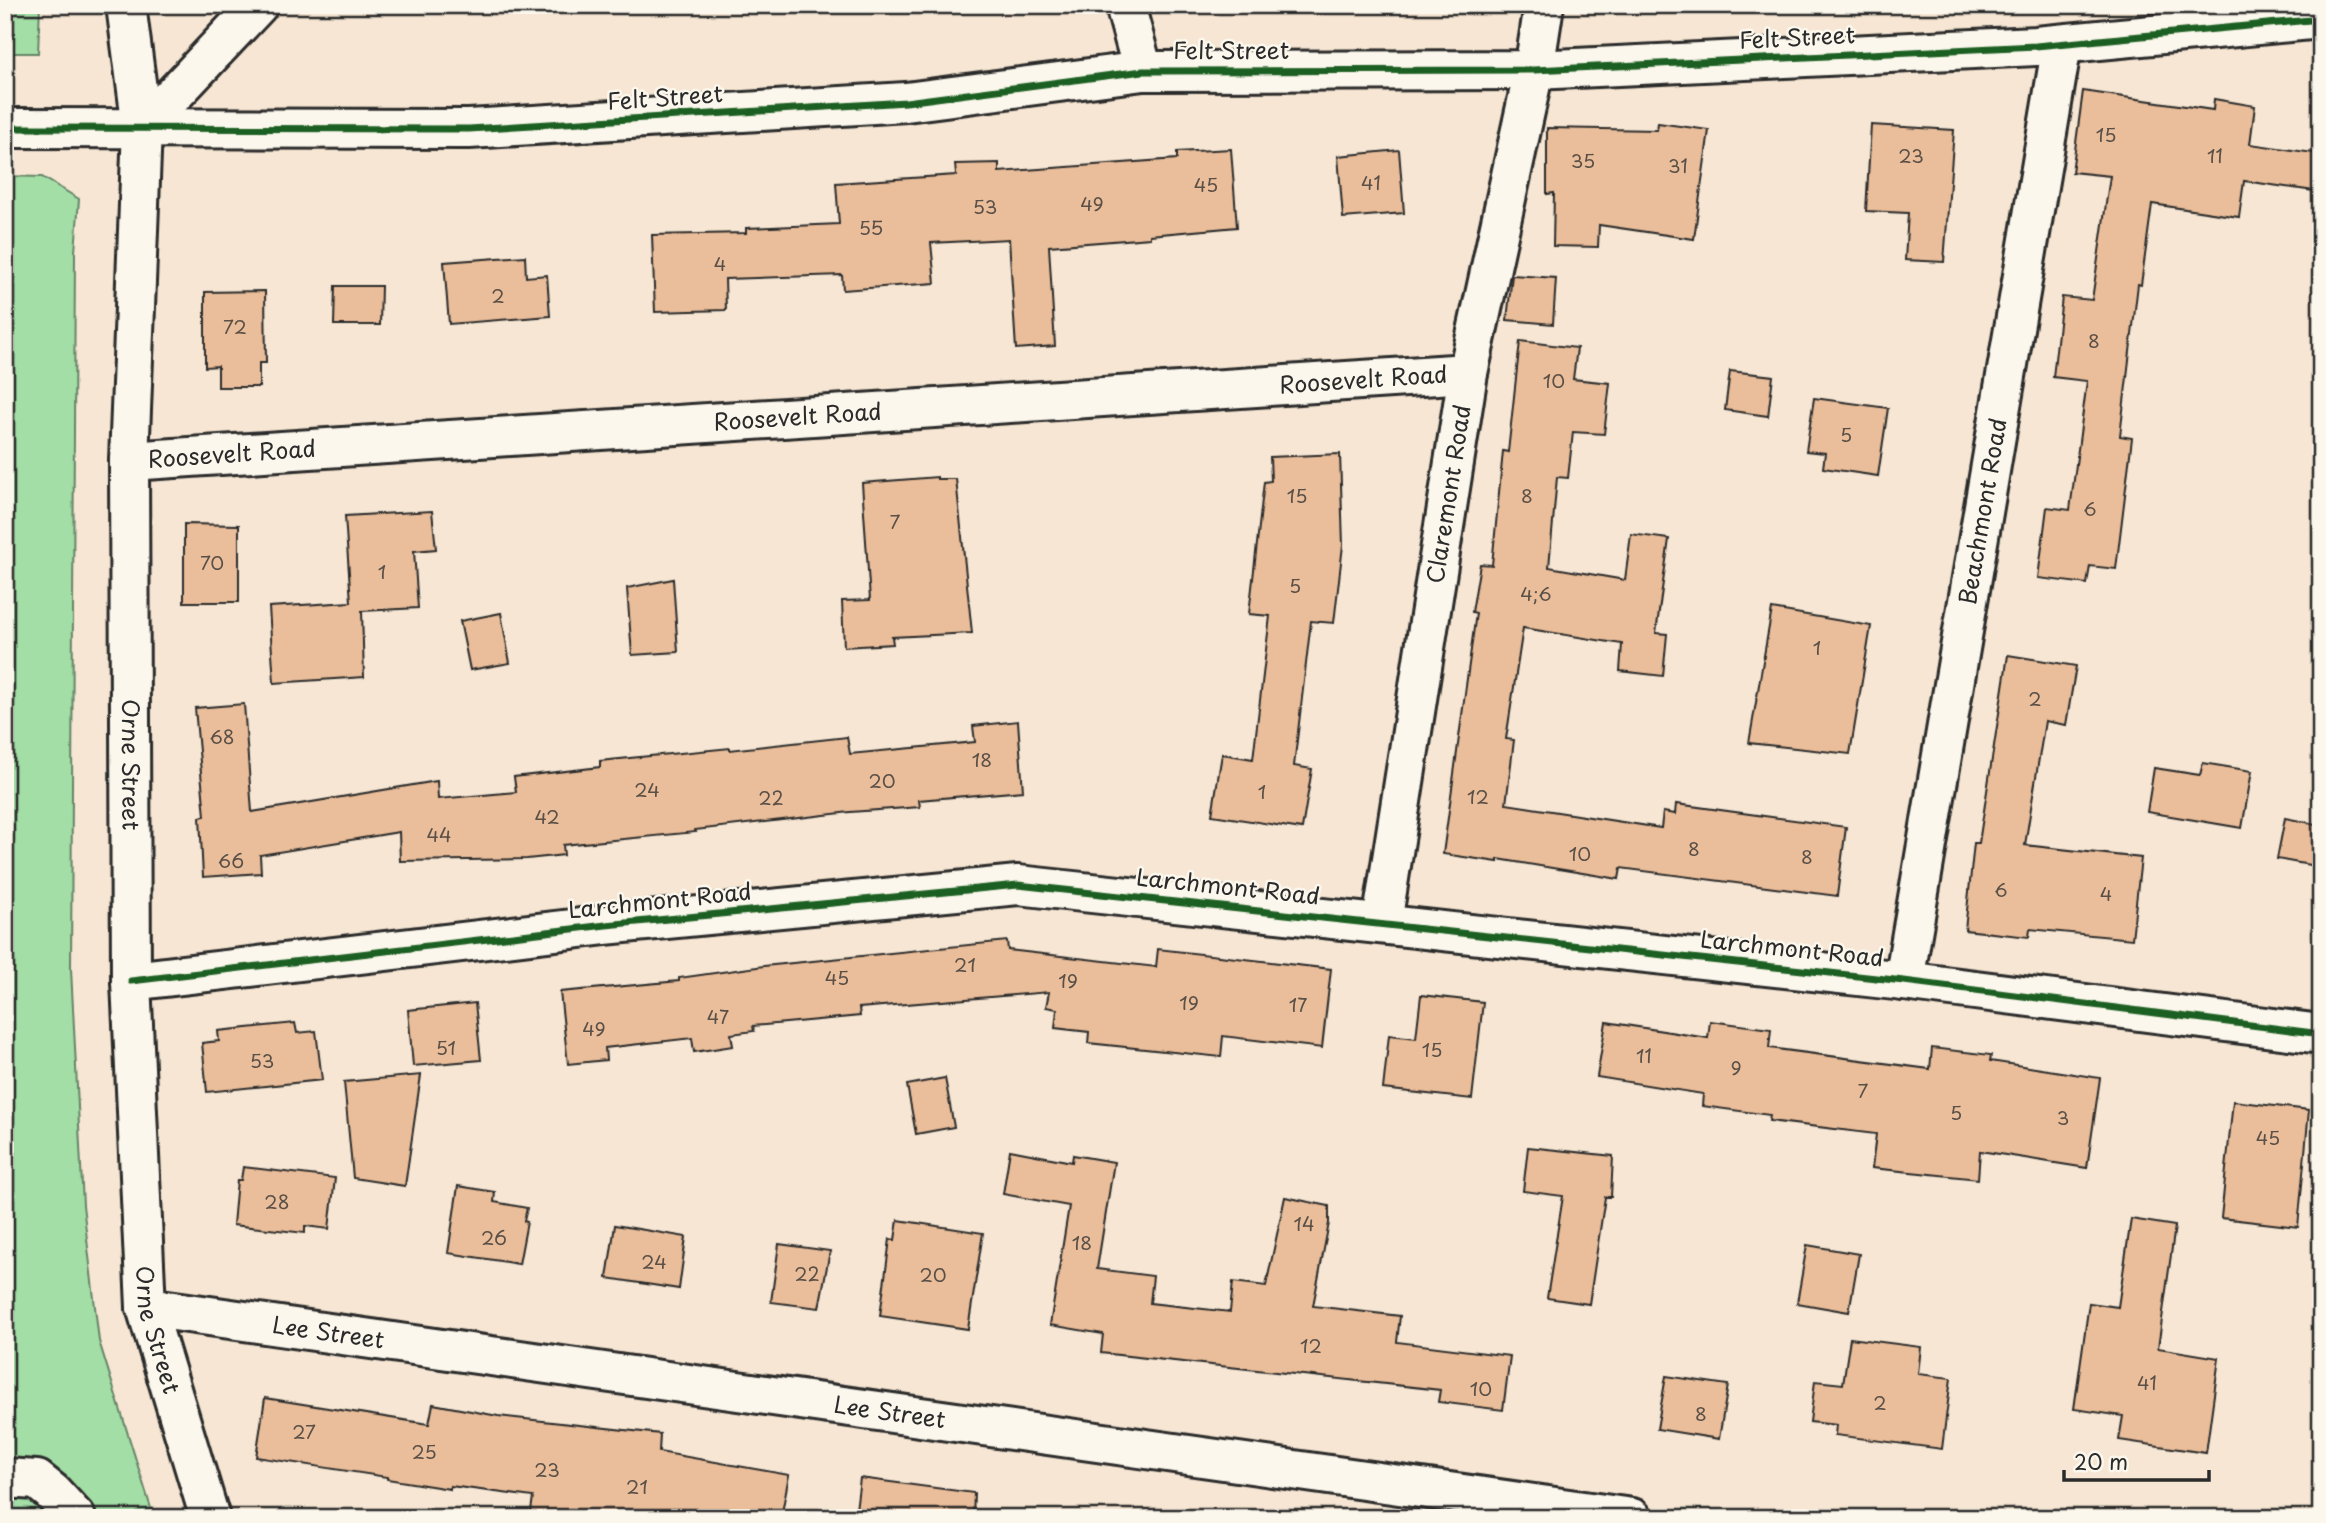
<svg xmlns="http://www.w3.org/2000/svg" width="2326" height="1523" font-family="'Playpen Sans',sans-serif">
<rect width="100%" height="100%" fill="#f6e6d3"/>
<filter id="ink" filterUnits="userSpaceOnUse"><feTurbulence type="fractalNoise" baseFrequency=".0143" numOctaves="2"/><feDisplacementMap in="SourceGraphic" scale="14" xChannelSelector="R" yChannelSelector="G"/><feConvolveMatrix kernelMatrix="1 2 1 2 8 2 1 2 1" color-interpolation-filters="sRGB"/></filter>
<g filter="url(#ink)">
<g fill="#a2dea5" stroke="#668468" stroke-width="2">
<path d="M 5,5 L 40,5 L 38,53 L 5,53 Z"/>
<path d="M 5,176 L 42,177 L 79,199 L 75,252 L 71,969 L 83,1205 L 99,1341 L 154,1518 L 5,1518 Z"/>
</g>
<g fill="#eabe9a" stroke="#2b2b2b" stroke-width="2">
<path d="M 2083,91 L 2213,110 L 2214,99 L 2255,106 L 2250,144 L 2321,154 L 2321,192 L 2244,181 L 2239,217 L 2152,204 L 2141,285 L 2138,284 L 2120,436 L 2132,438 L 2116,569 L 2090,566 L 2087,584 L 2038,578 L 2047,507 L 2070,510 L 2087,381 L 2053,377 L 2062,297 L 2092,300 L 2110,176 L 2072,172 Z"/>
<path d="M 1658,123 L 1709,130 L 1694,239 L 1599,225 L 1598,247 L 1553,246 L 1554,193 L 1547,194 L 1547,128 L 1657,130 Z"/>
<path d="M 1871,125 L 1954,130 L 1944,262 L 1905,260 L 1908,213 L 1866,211 Z"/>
<path d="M 1231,149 L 1237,227 L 1150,235 L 1150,238 L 1049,246 L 1055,346 L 1016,349 L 1009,239 L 931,243 L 935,283 L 843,290 L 842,275 L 725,279 L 726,310 L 655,312 L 652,235 L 746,233 L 746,228 L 839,224 L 836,183 L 956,175 L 955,164 L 999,163 L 999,172 L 1177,159 L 1177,152 Z"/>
<path d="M 1399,150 L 1404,213 L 1343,218 L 1338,156 Z"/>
<path d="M 525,256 L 526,277 L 547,275 L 550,316 L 449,324 L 444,262 Z"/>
<path d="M 1512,275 L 1556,278 L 1553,324 L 1507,320 Z"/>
<path d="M 335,286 L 381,286 L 380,325 L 334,325 Z"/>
<path d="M 265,291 L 266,363 L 259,363 L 259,387 L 218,387 L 218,366 L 205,367 L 205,292 Z"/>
<path d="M 1520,341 L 1577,348 L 1573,379 L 1610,383 L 1604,434 L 1573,432 L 1568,478 L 1557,477 L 1549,567 L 1625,580 L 1631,534 L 1669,539 L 1656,633 L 1667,634 L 1663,676 L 1620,671 L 1622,644 L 1523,628 L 1506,739 L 1514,740 L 1506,804 L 1661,828 L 1663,812 L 1675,814 L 1676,804 L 1846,827 L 1837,896 L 1621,868 L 1619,879 L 1498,859 L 1498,862 L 1443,854 L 1476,613 L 1472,612 L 1480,564 L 1492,565 L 1503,451 L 1508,452 Z"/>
<path d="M 1730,371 L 1773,376 L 1768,416 L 1725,410 Z"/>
<path d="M 1814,398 L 1888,408 L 1878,476 L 1823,468 L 1825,453 L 1806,451 Z"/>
<path d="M 1340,454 L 1343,545 L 1334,623 L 1311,621 L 1294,766 L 1312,769 L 1302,829 L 1212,815 L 1222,754 L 1253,759 L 1270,616 L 1249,614 L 1264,482 L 1271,481 L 1270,457 Z"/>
<path d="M 937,477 L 937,479 L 956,479 L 972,633 L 892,637 L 893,644 L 844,647 L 842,601 L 870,600 L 862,483 Z"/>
<path d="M 432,511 L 436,549 L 414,551 L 418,608 L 362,611 L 364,677 L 274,683 L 269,607 L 351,602 L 345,516 Z"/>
<path d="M 184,524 L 239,525 L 239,602 L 184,602 Z"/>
<path d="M 673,579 L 678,652 L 632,655 L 627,588 Z"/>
<path d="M 1772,609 L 1871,626 L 1850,754 L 1749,743 Z"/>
<path d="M 501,613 L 510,663 L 470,670 L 460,621 Z"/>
<path d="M 2008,655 L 2076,666 L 2066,725 L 2045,721 L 2025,845 L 2141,858 L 2132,939 L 2030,929 L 2029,937 L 1965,930 L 1974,843 L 1979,843 Z"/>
<path d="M 244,704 L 252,812 L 437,781 L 438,799 L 516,792 L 514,777 L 600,767 L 600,761 L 730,748 L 730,750 L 847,737 L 850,754 L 975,742 L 973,726 L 1018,721 L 1023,791 L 919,800 L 920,807 L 850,812 L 695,830 L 696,832 L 563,845 L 564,855 L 527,859 L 400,861 L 399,832 L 260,855 L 261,873 L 203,877 L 200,817 L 205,816 L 195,708 Z"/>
<path d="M 2203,763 L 2252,771 L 2242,828 L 2147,812 L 2154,768 L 2200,775 Z"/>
<path d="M 2285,818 L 2321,825 L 2321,867 L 2277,859 Z"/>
<path d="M 1007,941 L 1008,950 L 1156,967 L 1158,949 L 1331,969 L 1322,1048 L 1223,1036 L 1221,1057 L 1088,1043 L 1089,1032 L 1055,1028 L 1057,1009 L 1046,1007 L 1049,992 L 859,1008 L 860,1016 L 753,1026 L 754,1031 L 731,1034 L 733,1046 L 694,1052 L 692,1038 L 605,1048 L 606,1060 L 568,1064 L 560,992 L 679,981 L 679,978 L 764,966 Z"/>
<path d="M 1421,995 L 1483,1002 L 1472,1099 L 1383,1089 L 1389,1035 L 1416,1038 Z"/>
<path d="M 475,1003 L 481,1060 L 413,1066 L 408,1010 Z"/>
<path d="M 1710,1021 L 1771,1029 L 1769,1048 L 1930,1069 L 1932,1048 L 1991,1055 L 1990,1061 L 2100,1078 L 2087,1168 L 1980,1151 L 1978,1179 L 1872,1168 L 1876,1134 L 1769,1121 L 1770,1115 L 1702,1106 L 1703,1094 L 1597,1077 L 1606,1022 L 1708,1038 Z"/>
<path d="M 295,1023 L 297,1033 L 316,1031 L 322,1080 L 207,1092 L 202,1043 L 219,1041 L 218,1031 Z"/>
<path d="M 421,1075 L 405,1186 L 353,1178 L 344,1082 Z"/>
<path d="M 945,1078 L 954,1127 L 916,1134 L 907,1085 Z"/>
<path d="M 2233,1101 L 2309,1110 L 2298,1227 L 2221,1218 Z"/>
<path d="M 1528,1147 L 1613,1156 L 1611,1197 L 1605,1197 L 1589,1304 L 1547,1298 L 1563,1196 L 1523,1191 Z"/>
<path d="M 1010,1150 L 1072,1162 L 1073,1155 L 1114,1162 L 1097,1269 L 1153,1276 L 1150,1303 L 1230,1312 L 1233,1282 L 1266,1286 L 1285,1197 L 1329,1206 L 1329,1223 L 1313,1306 L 1400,1316 L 1397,1342 L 1510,1356 L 1503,1410 L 1438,1402 L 1440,1390 L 1101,1353 L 1103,1334 L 1050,1325 L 1069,1206 L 1003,1194 Z"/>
<path d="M 243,1167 L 335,1178 L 329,1229 L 305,1226 L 305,1233 L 233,1225 L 237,1180 L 241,1180 Z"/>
<path d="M 458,1186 L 495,1192 L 494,1202 L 527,1208 L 524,1221 L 527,1222 L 519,1264 L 448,1253 Z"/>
<path d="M 2131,1219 L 2175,1226 L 2158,1348 L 2219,1358 L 2206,1453 L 2119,1440 L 2123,1416 L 2074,1409 L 2089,1303 L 2118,1307 Z"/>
<path d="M 898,1220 L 983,1233 L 968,1329 L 880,1316 L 890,1239 L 895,1240 Z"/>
<path d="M 615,1225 L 686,1237 L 679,1289 L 607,1278 Z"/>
<path d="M 779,1244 L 830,1251 L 819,1308 L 771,1302 Z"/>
<path d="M 1807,1245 L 1859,1254 L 1849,1312 L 1797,1303 Z"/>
<path d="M 1850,1338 L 1921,1347 L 1918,1374 L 1951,1378 L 1942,1449 L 1835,1435 L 1836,1425 L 1810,1422 L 1815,1381 L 1843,1384 Z"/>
<path d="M 1666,1376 L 1728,1385 L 1719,1439 L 1657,1429 Z"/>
<path d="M 265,1398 L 429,1424 L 433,1404 L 498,1416 L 660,1434 L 659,1452 L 789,1475 L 781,1518 L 530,1518 L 533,1497 L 450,1486 L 450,1489 L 387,1479 L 387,1477 L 256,1457 Z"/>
<path d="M 860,1478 L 974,1493 L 973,1518 L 855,1518 Z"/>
</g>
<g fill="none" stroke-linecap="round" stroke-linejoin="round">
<g stroke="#2b2b2b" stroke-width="44">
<g id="minor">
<path id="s1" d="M 126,5 L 142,128 L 129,461 L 131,981 L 146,1307 L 210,1518"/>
<path d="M 1125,5 L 1143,71"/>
<path d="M 5,128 L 469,129 L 906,102 L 1143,71 L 1534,70 L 2036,46 L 2321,19"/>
<path d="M 142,128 L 258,5"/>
<path id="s2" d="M 129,461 L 1468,373"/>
<path id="s3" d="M 1382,923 L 1468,373 L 1534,70 L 1544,5"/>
<path d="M 131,981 L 606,925 L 1018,885 L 1904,981 L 2321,1034"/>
<path id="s4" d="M 1904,981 L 2062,44"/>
<path id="s5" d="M 146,1307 L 1632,1518"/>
<path d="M 5,1478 L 37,1480 L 52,1492 L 76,1518"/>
</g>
</g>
<use href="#minor" stroke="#fbf7ec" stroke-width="38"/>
<g stroke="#fbf7ec" stroke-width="11">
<g id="cycleway">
<path d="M 5,128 L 469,129 L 906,102 L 1143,71 L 1534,70 L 2036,46 L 2321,19"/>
<path d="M 131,981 L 606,925 L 1018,885 L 1904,981 L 2321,1034"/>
</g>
</g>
<use href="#cycleway" stroke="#1b5e20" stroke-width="7"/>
</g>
</g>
<g text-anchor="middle" stroke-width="5" stroke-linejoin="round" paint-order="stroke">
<g font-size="19" fill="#5b5047">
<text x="2106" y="142">15</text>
<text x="1911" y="163">23</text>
<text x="2215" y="163">11</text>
<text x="1583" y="168">35</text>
<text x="1678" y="173">31</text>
<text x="1371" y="190">41</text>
<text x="1206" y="192">45</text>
<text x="1092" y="211">49</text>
<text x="985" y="214">53</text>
<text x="871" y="235">55</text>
<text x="720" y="271">4</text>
<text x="498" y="303">2</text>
<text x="235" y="334">72</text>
<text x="2094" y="348">8</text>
<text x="1554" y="388">10</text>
<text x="1846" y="442">5</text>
<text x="1297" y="503">15</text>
<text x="1527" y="503">8</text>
<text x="2090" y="516">6</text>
<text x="895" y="529">7</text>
<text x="212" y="570">70</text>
<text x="382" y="579">1</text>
<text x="1295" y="593">5</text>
<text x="1536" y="601">4;6</text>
<text x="1817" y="655">1</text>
<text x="2035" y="706">2</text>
<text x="222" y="744">68</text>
<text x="982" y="767">18</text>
<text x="882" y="788">20</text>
<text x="647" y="797">24</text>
<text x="1262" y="799">1</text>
<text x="1478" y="804">12</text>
<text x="771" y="805">22</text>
<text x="547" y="824">42</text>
<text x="439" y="842">44</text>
<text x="1694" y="856">8</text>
<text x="1580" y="861">10</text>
<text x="1807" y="864">8</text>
<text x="231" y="868">66</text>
<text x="2001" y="897">6</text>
<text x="2106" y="901">4</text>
<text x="965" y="972">21</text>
<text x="837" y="985">45</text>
<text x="1068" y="988">19</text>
<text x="1189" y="1010">19</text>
<text x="1298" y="1012">17</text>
<text x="718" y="1024">47</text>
<text x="594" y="1036">49</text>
<text x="446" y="1055">51</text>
<text x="1432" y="1057">15</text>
<text x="1644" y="1063">11</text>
<text x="262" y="1068">53</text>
<text x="1736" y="1075">9</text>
<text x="1863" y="1098">7</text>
<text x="1956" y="1120">5</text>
<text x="2063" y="1125">3</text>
<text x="2268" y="1145">45</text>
<text x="277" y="1209">28</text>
<text x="1304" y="1231">14</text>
<text x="494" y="1245">26</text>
<text x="1082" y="1250">18</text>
<text x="654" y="1269">24</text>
<text x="807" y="1281">22</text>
<text x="933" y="1282">20</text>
<text x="1311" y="1353">12</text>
<text x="2147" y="1390">41</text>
<text x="1481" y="1396">10</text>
<text x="1880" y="1410">2</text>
<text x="1701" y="1421">8</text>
<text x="304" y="1439">27</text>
<text x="424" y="1459">25</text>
<text x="547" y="1477">23</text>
<text x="637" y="1494">21</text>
</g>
<g font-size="23" fill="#2b2b2b" stroke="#fbf7ec">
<text transform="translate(1797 38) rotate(-3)" y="8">Felt Street</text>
<text x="1231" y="59">Felt Street</text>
<text transform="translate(665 98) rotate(-4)" y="8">Felt Street</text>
<text dy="8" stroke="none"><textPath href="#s2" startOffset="1237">Roosevelt Road</textPath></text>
<text dy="8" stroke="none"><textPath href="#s2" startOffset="670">Roosevelt Road</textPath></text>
<text dy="8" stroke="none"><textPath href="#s2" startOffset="103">Roosevelt Road</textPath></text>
<text dy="8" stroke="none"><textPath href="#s3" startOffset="434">Claremont Road</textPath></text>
<text dy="8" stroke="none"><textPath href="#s4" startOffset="476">Beachmont Road</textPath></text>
<text dy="8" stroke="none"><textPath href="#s1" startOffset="761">Orne Street</textPath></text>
<text transform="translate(1228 887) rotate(6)" y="8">Larchmont Road</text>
<text transform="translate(660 901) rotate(-6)" y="8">Larchmont Road</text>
<text transform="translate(1792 949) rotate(6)" y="8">Larchmont Road</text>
<text dy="8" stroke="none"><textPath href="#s1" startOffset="1328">Orne Street</textPath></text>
<text dy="8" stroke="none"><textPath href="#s5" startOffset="184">Lee Street</textPath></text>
<text dy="8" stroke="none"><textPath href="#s5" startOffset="751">Lee Street</textPath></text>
</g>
</g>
<rect width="2326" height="1523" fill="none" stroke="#fbf7ec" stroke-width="28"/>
<rect x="14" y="14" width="2298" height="1495" fill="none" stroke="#2b2b2b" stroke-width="2.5" filter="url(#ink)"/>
<path d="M2064 1470v10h145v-10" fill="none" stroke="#2b2b2b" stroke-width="3.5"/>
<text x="2074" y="1470" font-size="21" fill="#2b2b2b" stroke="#fbf7ec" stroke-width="5" paint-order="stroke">20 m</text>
</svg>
